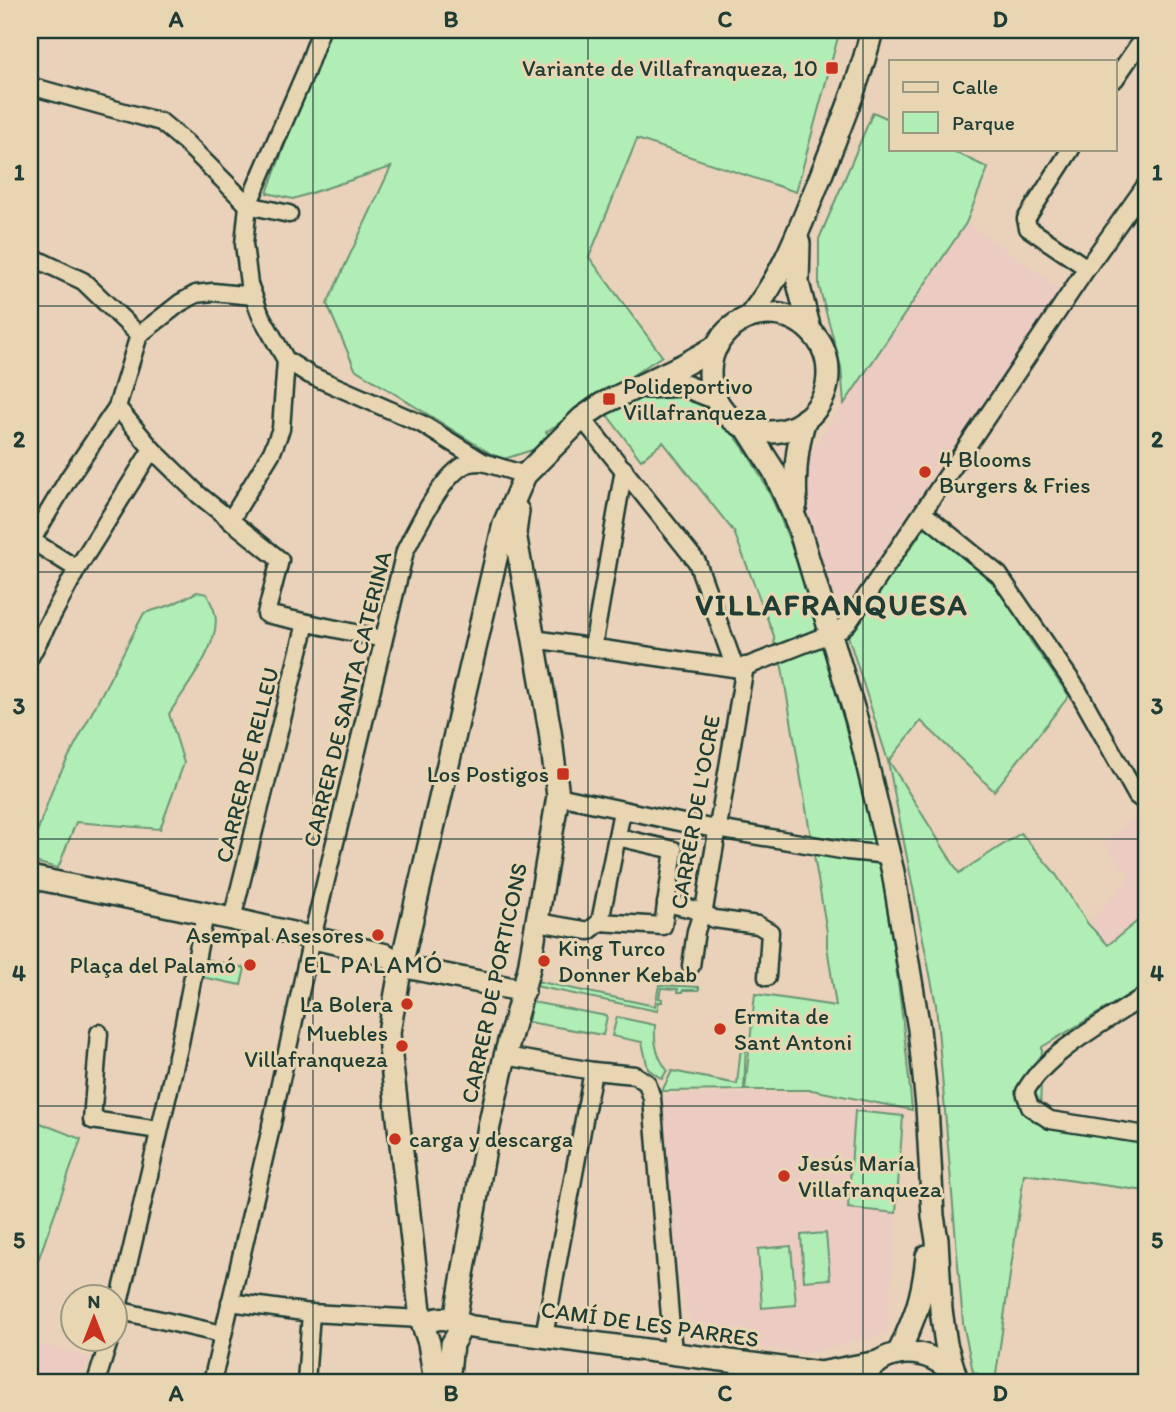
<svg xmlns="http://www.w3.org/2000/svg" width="1176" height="1412" font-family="Itim,sans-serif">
<rect width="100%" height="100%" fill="#ead1ba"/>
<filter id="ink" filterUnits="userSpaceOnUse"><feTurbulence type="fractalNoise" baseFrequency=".0143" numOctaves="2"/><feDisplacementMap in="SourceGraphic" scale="14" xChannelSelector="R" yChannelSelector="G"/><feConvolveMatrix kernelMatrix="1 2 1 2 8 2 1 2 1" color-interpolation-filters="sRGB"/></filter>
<g filter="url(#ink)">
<g fill="#eccbc3">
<path d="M 966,223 L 1061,289 L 837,616 L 804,510 L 809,455 Z"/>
<path d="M 1143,812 L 1146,815 L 1146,914 L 1109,946 L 1088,924 L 1130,877 L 1104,843 Z"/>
<path d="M 746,1093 L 816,1094 L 905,1110 L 887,1333 L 808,1353 L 766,1348 L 730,1338 L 698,1332 L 690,1317 L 678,1272 L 662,1096 Z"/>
<path d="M 30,1300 L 39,1304 L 30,1336 L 35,1343 L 92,1358 L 75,1382 L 30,1382 Z"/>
</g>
<g fill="#b1eeb5" stroke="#689674" stroke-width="2">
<path d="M 328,30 L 840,30 L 796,192 L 637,139 L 589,257 L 662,356 L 546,432 L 557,442 L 501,460 L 355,369 L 327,304 L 391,167 L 293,199 L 267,193 Z"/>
<path d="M 873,112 L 891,120 L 891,149 L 949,149 L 988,168 L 966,223 L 844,404 L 841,367 L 819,286 L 819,239 Z"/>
<path d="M 645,393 C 669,394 691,394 710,410 C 767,457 801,568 820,637 C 843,721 870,802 884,889 C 897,962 905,1036 912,1110 L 812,1090 L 745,1090 L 755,994 L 836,1006 L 827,946 L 827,932 L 782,667 L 775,654 L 774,636 L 734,532 L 663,442 L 641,460 L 605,412 Z"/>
<path d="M 929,522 L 995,577 L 1030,640 L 1069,696 L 994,791 L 921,721 L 889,761 L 959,873 L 1021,833 L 1055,873 L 1088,924 L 1108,945 L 1146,914 L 1146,984 L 1042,1047 L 1040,1113 L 1146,1133 L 1146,1191 L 1024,1174 L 995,1382 L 973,1372 L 963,1323 L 936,1005 L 888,761 L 848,636 Z"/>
<path d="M 197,592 L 207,594 C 209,600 214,607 215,614 C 222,643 184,690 169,714 L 184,763 L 160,829 L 76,822 L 58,868 L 30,861 L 30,852 L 54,785 L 144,613 L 171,605 Z"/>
<path d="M 205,959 L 245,968 L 241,985 L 201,977 Z"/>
<path d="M 536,981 L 655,1006 L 659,985 L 699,987 L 699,990 L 683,990 L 683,992 L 678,992 L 678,989 L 661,988 L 659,998 L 662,999 L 662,1002 L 659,1002 L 657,1011 L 535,986 Z"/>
<path d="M 532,1002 L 607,1016 L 603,1035 L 528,1022 Z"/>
<path d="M 617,1017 L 655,1025 C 654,1043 656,1055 667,1070 L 662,1079 L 648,1069 L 642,1042 L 612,1036 Z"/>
<path d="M 746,1046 L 744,1090 L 662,1091 L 672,1071 L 737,1084 L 741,1047 Z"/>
<path d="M 855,1111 L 903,1116 L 896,1213 L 848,1208 Z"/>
<path d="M 30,1119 L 81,1139 L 30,1283 Z"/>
<path d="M 826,1233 L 830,1279 L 804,1281 L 801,1235 Z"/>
<path d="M 791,1246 L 796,1305 L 762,1308 L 758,1249 Z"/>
</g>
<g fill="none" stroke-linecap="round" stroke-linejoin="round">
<g stroke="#1f3d34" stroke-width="21">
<g id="street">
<path d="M 321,30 L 306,71 L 248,205 L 244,244 L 249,284 L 261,316 L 286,360 L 310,375 L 422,424 L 483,462 L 525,475"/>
<path d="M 1115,79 L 1146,34"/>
<path d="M 30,86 L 161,122 L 185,142 L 248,205"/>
<path d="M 1071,149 L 1026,219 L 1028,228 L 1087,268"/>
<path d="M 248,205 L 289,214"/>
<path d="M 30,256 L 83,281 L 139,335"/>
<path d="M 117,407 L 152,449 L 199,495 L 280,560 L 266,614 L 383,639"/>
<path d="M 582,418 L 697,562 L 735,668"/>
<path d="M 923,513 L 999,575 L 1077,689 L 1137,796 L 1146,803"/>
<path d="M 230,521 L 272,452 L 281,429 L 286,360"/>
<path d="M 31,540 L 77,569"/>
<path d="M 30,543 L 68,479 L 117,407 L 139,335 L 180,303 L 196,294 L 213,292 L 253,296"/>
<path d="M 534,639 L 740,669 L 840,630 L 848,623 L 1087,268 L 1146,185"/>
<path d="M 593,647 L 624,469"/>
<path d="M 30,657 L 77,569 L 152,449"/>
<path d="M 558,796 L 688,824 L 847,851 L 889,855"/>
<path d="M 666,903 L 701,911 L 714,919 L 758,925 L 770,932 L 767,977"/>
<path d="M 232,919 L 306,623"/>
<path d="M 538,922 L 589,931 L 600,922 L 663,926 L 674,850 L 617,837"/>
<path d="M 600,922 L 622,811"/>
<path d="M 691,966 L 696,931 L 705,904 L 745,666"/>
<path d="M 1146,995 C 1109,1020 1046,1052 1025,1092 L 1030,1107 L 1050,1120 L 1146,1135"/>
<path d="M 99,1033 L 92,1120 L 159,1130"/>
<path d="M 505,1056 L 593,1071 L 635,1075 L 647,1083 L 652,1098 L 673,1353"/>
<path d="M 271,1125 L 312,938 L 405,551 C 416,529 443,473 467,464 C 472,462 478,462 483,462"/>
<path d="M 230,1302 L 311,1313 L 421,1319"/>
<path d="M 117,1310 L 222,1334"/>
<path d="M 116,1316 L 180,1043 L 205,914"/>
<path d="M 544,1336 L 593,1071"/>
<path d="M 96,1382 L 110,1338"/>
<path d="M 212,1382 L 274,1115"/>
<path d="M 306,1382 L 311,1313"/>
</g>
</g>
<g stroke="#1f3d34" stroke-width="26">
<g id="secondary">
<path d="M 799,243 L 798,283 L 810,330"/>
<circle cx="769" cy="373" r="59"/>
<path d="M 749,317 C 783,276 800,227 820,178 C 839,129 860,81 872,30"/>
<path d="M 647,387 L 682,385 L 716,398"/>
<path d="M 746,427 L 774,471 L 798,525 L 857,721 L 893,872 L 919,1029 L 927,1106 L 933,1216 L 937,1240 L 941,1310 L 946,1344 L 955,1374"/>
<path d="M 796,505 C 794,474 796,448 805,419"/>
<path d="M 30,877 L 232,919 L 378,953 L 386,955 L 401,966 L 524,991"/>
<path d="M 455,1320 L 489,1126 L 505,1056 L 529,968 L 558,796 L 550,731 L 515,533 L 518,511"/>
<path d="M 423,1326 C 441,1311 453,1322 472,1327 L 820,1373 L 878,1362"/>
<path d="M 898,1354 C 915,1317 923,1298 927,1256"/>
<path d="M 435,1382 L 429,1343 L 421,1319 L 390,1048 L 389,1032 L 401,966 L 504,524 L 525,475 L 582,418 L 602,404 L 683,365 L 717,346"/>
<path d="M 448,1382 L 452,1344 L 459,1332 L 459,1326 L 455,1320"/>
<path d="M 859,1382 C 884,1345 925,1344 955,1375"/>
</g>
</g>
<use href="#street" stroke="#e8d6b3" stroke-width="16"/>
<use href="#secondary" stroke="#e8d6b3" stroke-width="21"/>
</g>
</g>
<path fill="none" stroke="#1f3d34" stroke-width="2" stroke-opacity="0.55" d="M 313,30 L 313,1382M 588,30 L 588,1382M 863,30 L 863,1382M 30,306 L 1146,306M 30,572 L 1146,572M 30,839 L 1146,839M 30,1106 L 1146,1106"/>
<g fill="#c8321e" stroke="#e8d6b3" stroke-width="2.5">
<rect x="825" y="61" width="14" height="14" rx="3.5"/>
<rect x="602" y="392" width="14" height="14" rx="3.5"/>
<circle cx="925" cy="472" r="7"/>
<rect x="556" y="767" width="14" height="14" rx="3.5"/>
<circle cx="378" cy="935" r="7"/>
<circle cx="544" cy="961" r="7"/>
<circle cx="250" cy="965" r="7"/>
<circle cx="407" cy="1004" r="7"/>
<circle cx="720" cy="1029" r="7"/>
<circle cx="402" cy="1046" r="7"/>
<circle cx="395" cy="1139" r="7"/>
<circle cx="784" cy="1176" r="7"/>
</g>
<g text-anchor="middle" stroke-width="6" stroke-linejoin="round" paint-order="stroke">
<g font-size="23" fill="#1f3d34" stroke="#e8d6b3" text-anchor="end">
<text x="818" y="76">Variante de Villafranqueza, 10</text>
<text x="623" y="394" text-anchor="start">Polideportivo<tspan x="623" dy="26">Villafranqueza</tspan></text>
<text x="939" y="467" text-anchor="start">4 Blooms<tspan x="939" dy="26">Burgers &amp; Fries</tspan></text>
<text x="549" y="782">Los Postigos</text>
<text x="364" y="943">Asempal Asesores</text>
<text x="558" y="956" text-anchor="start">King Turco<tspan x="558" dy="26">Donner Kebab</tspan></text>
<text x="236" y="973">Plaça del Palamó</text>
<text x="393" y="1012">La Bolera</text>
<text x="734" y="1024" text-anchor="start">Ermita de<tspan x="734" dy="26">Sant Antoni</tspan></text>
<text x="388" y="1041">Muebles<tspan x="388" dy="26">Villafranqueza</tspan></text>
<text x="409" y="1147" text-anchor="start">carga y descarga</text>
<text x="798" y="1171" text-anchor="start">Jesús María<tspan x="798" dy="26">Villafranqueza</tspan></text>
</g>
<g font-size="23" fill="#1f3d34" stroke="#e8d6b3">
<text transform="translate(347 699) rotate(-76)" y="8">CARRER DE SANTA CATERINA</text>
<text transform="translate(247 765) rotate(-76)" y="8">CARRER DE RELLEU</text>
<text transform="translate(695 812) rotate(-80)" y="8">CARRER DE L'OCRE</text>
<text transform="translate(494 983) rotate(-78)" y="8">CARRER DE PORTICONS</text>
<text transform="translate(650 1324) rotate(8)" y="8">CAMÍ DE LES PARRES</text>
</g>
<g font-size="24" letter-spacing="2" fill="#1f3d34" stroke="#e8d6b3">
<text x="374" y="973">EL PALAMÓ</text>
</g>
<g font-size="30" font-weight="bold" letter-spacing="2" fill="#1f3d34" stroke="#e8d6b3">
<text x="832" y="615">VILLAFRANQUESA</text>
</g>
</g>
<rect width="1176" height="1412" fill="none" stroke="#e8d6b3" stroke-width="77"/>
<rect x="889" y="60" width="228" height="91" fill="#e8d6b3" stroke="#989980" stroke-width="2"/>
<rect x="903" y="82" width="35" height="10" fill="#e8d6b3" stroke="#989980" stroke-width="2"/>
<text x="952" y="94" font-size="21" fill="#1f3d34">Calle</text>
<rect x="903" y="112" width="35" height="21" fill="#b1eeb5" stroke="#989980" stroke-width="2"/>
<text x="952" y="130" font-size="21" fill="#1f3d34">Parque</text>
<g transform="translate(94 1318)"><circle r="33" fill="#e8d6b3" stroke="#989980" stroke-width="2"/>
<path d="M0-5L12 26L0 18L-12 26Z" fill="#c8321e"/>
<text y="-10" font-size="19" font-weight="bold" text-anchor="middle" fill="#1f3d34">N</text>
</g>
<rect x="38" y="38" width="1100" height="1336" fill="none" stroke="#1f3d34" stroke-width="2.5"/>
<g font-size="23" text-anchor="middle" font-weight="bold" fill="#1f3d34">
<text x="176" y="27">A</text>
<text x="451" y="27">B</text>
<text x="725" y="27">C</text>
<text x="1000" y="27">D</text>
<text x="19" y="180">1</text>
<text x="1157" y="180">1</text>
<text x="19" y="447">2</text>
<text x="1157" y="447">2</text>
<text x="19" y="714">3</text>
<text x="1157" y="714">3</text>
<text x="19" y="981">4</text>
<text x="1157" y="981">4</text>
<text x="19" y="1248">5</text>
<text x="1157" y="1248">5</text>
<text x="176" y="1401">A</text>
<text x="451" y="1401">B</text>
<text x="725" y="1401">C</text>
<text x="1000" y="1401">D</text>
</g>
</svg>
